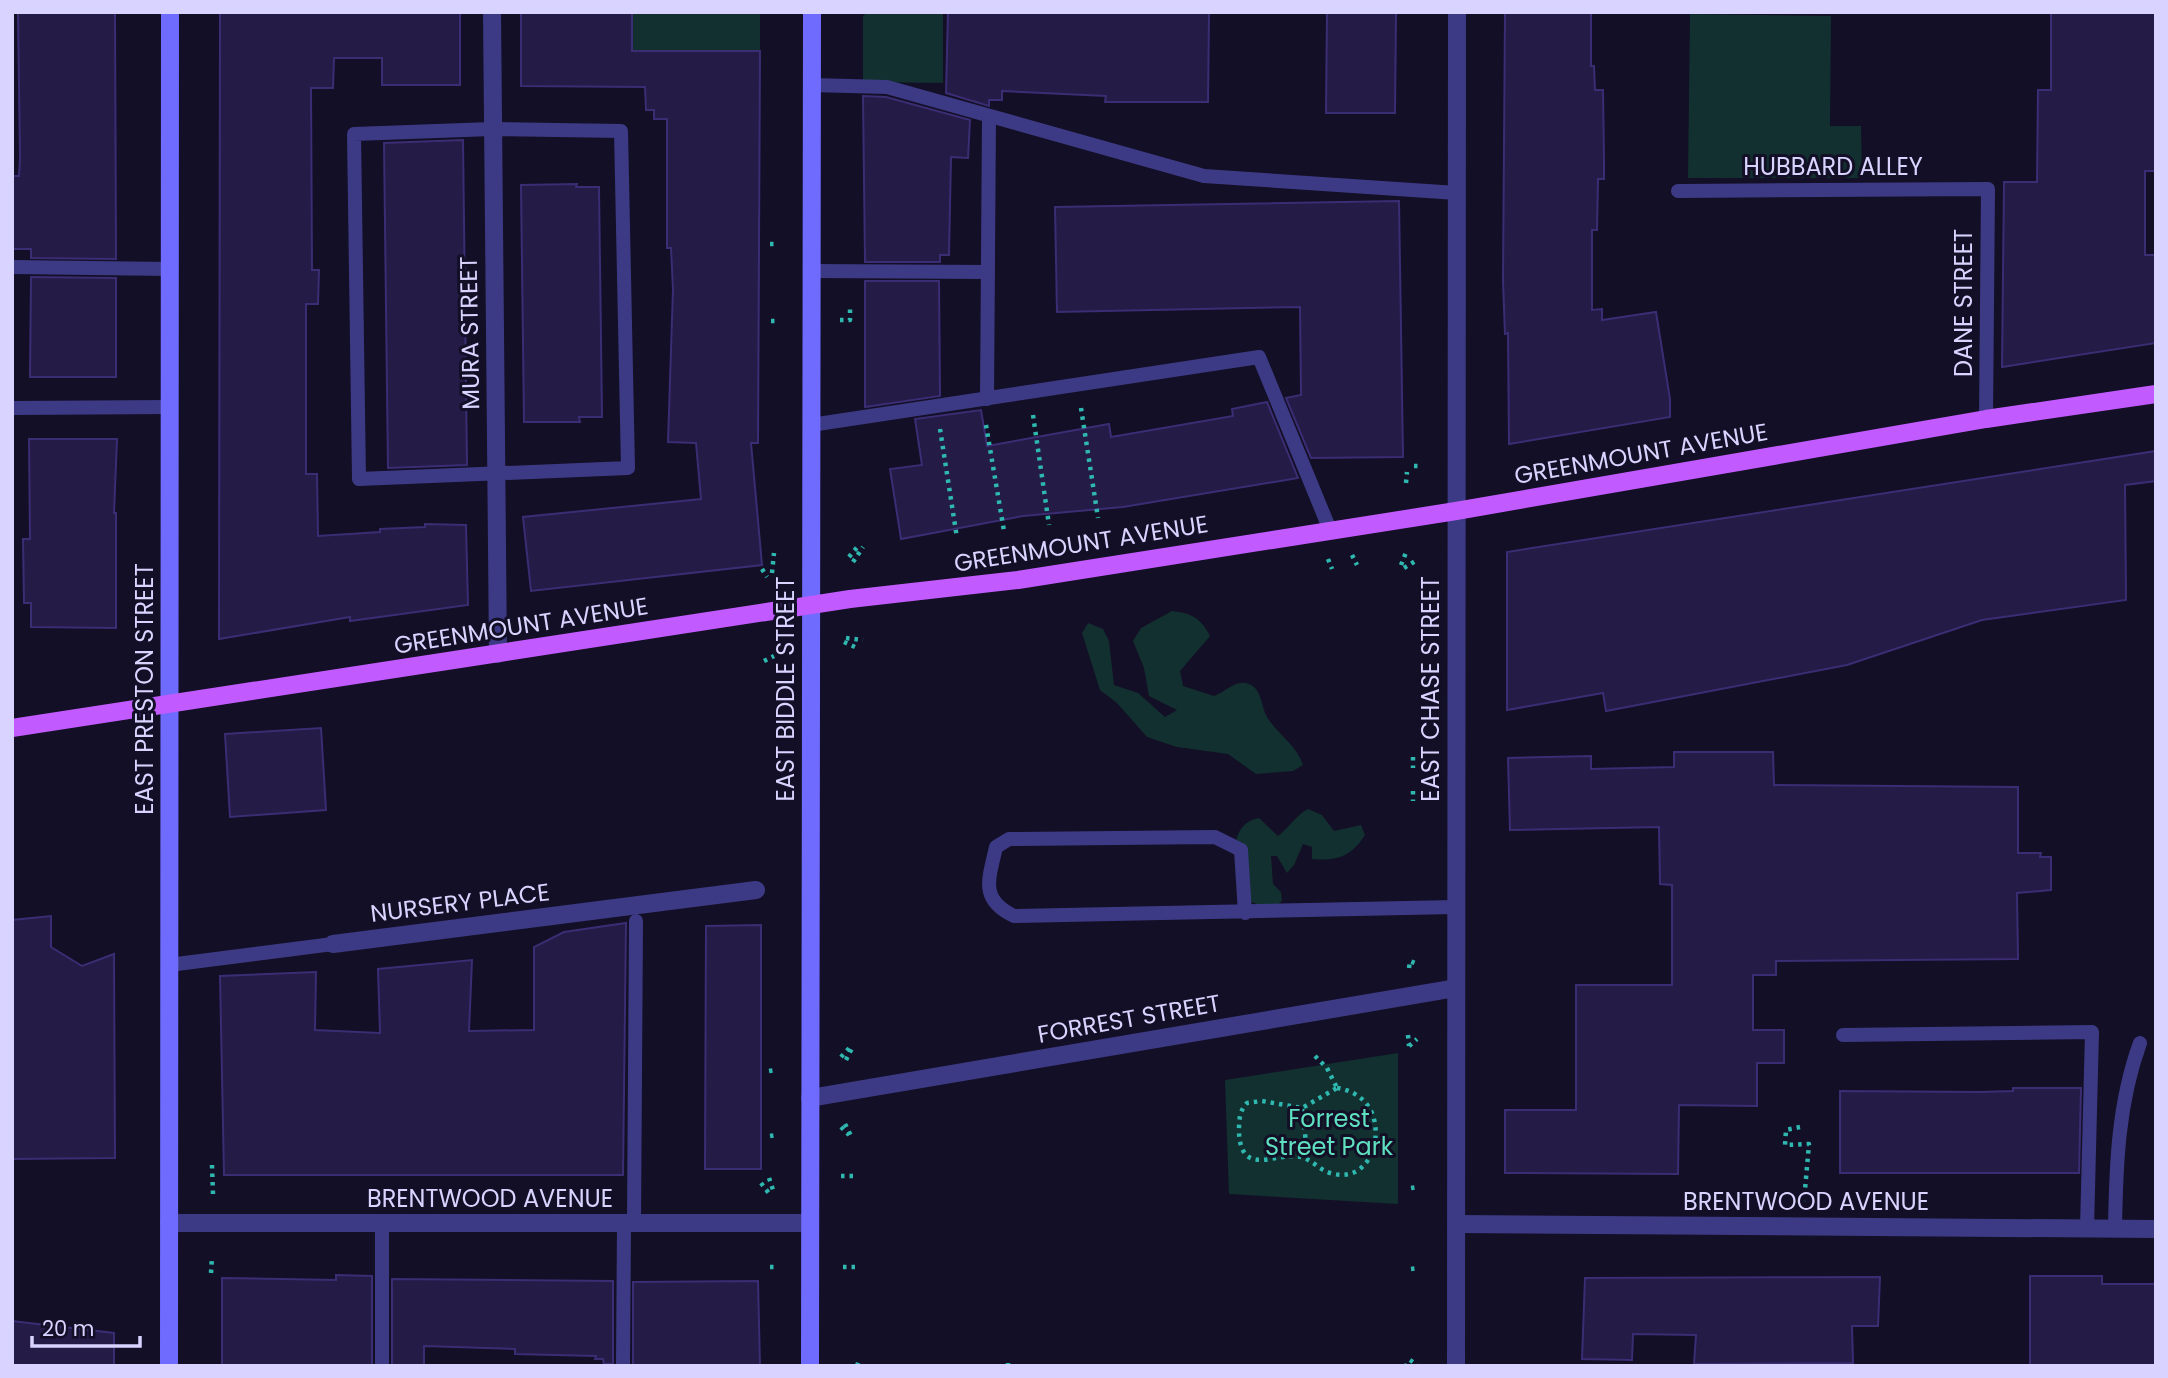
<svg xmlns="http://www.w3.org/2000/svg" width="2168" height="1378" font-family="Poppins,sans-serif">
<rect width="100%" height="100%" fill="#130f26"/>
<g fill="#12302f">
<rect x="632" y="12" width="128" height="39"/>
<path d="M 868,12 L 943,12 L 943,83 L 863,82 L 863,16 Z"/>
<path d="M 1690,14 L 1831,16 L 1830,126 L 1861,126 L 1862,178 L 1688,178 Z"/>
<path d="M 1172,611 C 1191,613 1201,618 1210,636 L 1180,671 L 1183,686 L 1214,696 C 1226,692 1236,679 1249,684 C 1262,689 1261,706 1267,717 C 1278,735 1296,744 1303,765 L 1293,771 L 1256,774 L 1228,754 L 1177,747 L 1147,737 L 1117,703 L 1100,690 L 1082,633 L 1088,623 L 1103,629 L 1109,641 L 1114,685 L 1138,693 L 1165,717 L 1177,710 L 1149,696 L 1144,668 L 1133,641 L 1141,628 Z"/>
<path d="M 1308,809 L 1322,815 L 1334,831 L 1361,825 L 1365,835 C 1351,857 1337,861 1312,859 L 1312,847 L 1303,844 L 1294,865 L 1287,873 L 1277,856 L 1271,856 L 1273,884 L 1281,892 L 1282,901 L 1272,909 L 1248,901 C 1236,878 1222,825 1259,818 L 1278,836 C 1290,827 1295,816 1308,809 Z"/>
<path d="M 1398,1053 L 1398,1204 L 1229,1194 L 1225,1080 Z"/>
</g>
<g fill="#241b47" stroke="#3b2d73" stroke-width="2">
<path d="M 18,12 L 115,12 L 116,259 L 31,258 L 31,249 L 12,249 L 12,176 L 19,176 L 20,158 Z"/>
<path d="M 220,12 L 460,12 L 460,85 L 382,85 L 382,58 L 334,58 L 333,88 L 311,88 L 312,270 L 319,270 L 318,304 L 306,304 L 306,474 L 317,474 L 318,536 L 380,532 L 380,529 L 425,527 L 425,524 L 466,525 L 468,605 L 350,621 L 350,617 L 219,639 Z"/>
<path d="M 521,12 L 632,12 L 632,51 L 760,51 L 758,443 L 751,443 L 762,565 L 531,591 L 523,517 L 701,499 L 696,443 L 668,442 L 673,289 L 671,248 L 667,248 L 667,119 L 654,119 L 654,110 L 646,110 L 645,87 L 521,86 Z"/>
<path d="M 948,12 L 1209,12 L 1208,102 L 1105,102 L 1106,96 L 1002,91 L 1002,100 L 989,100 L 989,106 L 946,93 Z"/>
<path d="M 1327,12 L 1396,12 L 1395,113 L 1326,113 Z"/>
<path d="M 1505,12 L 1591,12 L 1591,66 L 1594,66 L 1595,90 L 1603,90 L 1604,160 L 1604,179 L 1598,179 L 1597,230 L 1592,230 L 1592,310 L 1602,309 L 1602,320 L 1656,312 L 1670,399 L 1670,417 L 1509,444 L 1508,333 L 1505,334 L 1503,281 Z"/>
<path d="M 2051,12 L 2156,12 L 2156,171 L 2145,171 L 2145,255 L 2156,255 L 2156,343 L 2002,367 L 2004,182 L 2037,182 L 2038,90 L 2051,90 Z"/>
<path d="M 863,96 L 886,97 L 970,120 L 968,158 L 951,157 L 949,255 L 940,255 L 940,262 L 865,262 Z"/>
<path d="M 463,140 L 467,465 L 388,468 L 384,143 Z"/>
<path d="M 577,184 L 576,187 L 599,187 L 602,417 L 579,417 L 580,422 L 524,422 L 521,185 Z"/>
<path d="M 1399,201 L 1403,457 L 1311,458 L 1286,398 L 1301,395 L 1300,307 L 1057,312 L 1055,207 Z"/>
<path d="M 31,277 L 116,278 L 116,377 L 30,377 Z"/>
<path d="M 865,281 L 939,281 L 940,396 L 865,407 Z"/>
<path d="M 1267,402 L 1298,478 L 1123,507 L 1023,516 L 901,539 L 890,469 L 922,465 L 915,419 L 981,410 L 987,446 L 1109,424 L 1111,437 L 1233,416 L 1232,409 Z"/>
<path d="M 29,439 L 117,439 L 114,513 L 116,513 L 116,628 L 31,627 L 31,603 L 24,603 L 23,539 L 30,539 Z"/>
<path d="M 2156,451 L 2156,481 L 2125,485 L 2126,600 L 1982,620 L 1847,665 L 1606,711 L 1603,693 L 1507,710 L 1507,552 Z"/>
<path d="M 321,728 L 326,810 L 230,817 L 225,734 Z"/>
<path d="M 1674,752 L 1773,752 L 1774,785 L 2018,787 L 2018,853 L 2041,853 L 2040,857 L 2051,857 L 2051,890 L 2017,893 L 2018,959 L 1776,961 L 1776,975 L 1753,975 L 1753,1030 L 1784,1030 L 1784,1063 L 1757,1063 L 1757,1106 L 1679,1105 L 1678,1174 L 1505,1173 L 1505,1110 L 1576,1110 L 1576,985 L 1672,985 L 1672,885 L 1660,884 L 1659,827 L 1510,830 L 1508,758 L 1591,756 L 1591,769 L 1674,767 Z"/>
<path d="M 51,916 L 51,947 L 82,966 L 114,954 L 115,1158 L 12,1159 L 12,920 Z"/>
<path d="M 626,923 L 623,1175 L 224,1175 L 220,976 L 316,972 L 315,1030 L 380,1033 L 378,969 L 472,960 L 469,1031 L 534,1030 L 534,947 L 564,932 Z"/>
<path d="M 761,925 L 761,1169 L 705,1169 L 706,926 Z"/>
<path d="M 2013,1088 L 2081,1088 L 2079,1173 L 1840,1173 L 1840,1091 L 1980,1092 L 2013,1091 Z"/>
<path d="M 336,1275 L 372,1276 L 372,1366 L 222,1366 L 222,1278 L 336,1280 Z"/>
<path d="M 2030,1276 L 2102,1276 L 2102,1284 L 2156,1284 L 2156,1366 L 2030,1366 Z"/>
<path d="M 1880,1277 L 1878,1326 L 1852,1326 L 1853,1363 L 1694,1364 L 1696,1335 L 1633,1334 L 1632,1360 L 1582,1359 L 1585,1278 Z"/>
<path d="M 392,1279 L 613,1281 L 613,1364 L 604,1364 L 603,1359 L 595,1359 L 596,1356 L 515,1354 L 515,1349 L 424,1346 L 424,1366 L 392,1366 Z"/>
<path d="M 758,1281 L 760,1366 L 633,1365 L 633,1282 Z"/>
<path d="M 12,1321 L 114,1333 L 114,1366 L 12,1366 Z"/>
</g>
<g fill="none" stroke-linecap="round" stroke-linejoin="round">
<g stroke="#2fb8b0" stroke-width="4.5" stroke-dasharray="3.5 5" stroke-linecap="butt">
<path d="M 770,244 L 776,244"/>
<path d="M 840,320 L 850,320 L 850,308"/>
<path d="M 771,321 L 775,321"/>
<path d="M 1081,408 L 1098,518"/>
<path d="M 1033,415 L 1049,525"/>
<path d="M 986,425 L 1004,531"/>
<path d="M 940,429 L 957,538"/>
<path d="M 1414,466 L 1418,466"/>
<path d="M 1406,483 L 1407,472"/>
<path d="M 1352,555 L 1357,565"/>
<path d="M 849,557 L 859,545"/>
<path d="M 1328,559 L 1332,569"/>
<path d="M 853,562 L 863,547"/>
<path d="M 1401,565 L 1407,550"/>
<path d="M 1404,568 L 1417,560"/>
<path d="M 762,569 L 767,577"/>
<path d="M 772,573 L 774,553"/>
<path d="M 846,638 L 863,640"/>
<path d="M 844,642 L 855,647"/>
<path d="M 764,661 L 774,656"/>
<path d="M 1413,757 L 1413,768"/>
<path d="M 1413,791 L 1413,801"/>
<path d="M 1409,968 L 1410,961 L 1417,964"/>
<path d="M 1408,1035 L 1409,1046"/>
<path d="M 1409,1046 L 1417,1039"/>
<path d="M 1315,1056 L 1327,1068 L 1337,1088"/>
<path d="M 841,1057 L 852,1045"/>
<path d="M 846,1060 L 852,1048"/>
<path d="M 769,1071 L 775,1070"/>
<path d="M 1337,1088 C 1353,1090 1368,1100 1373,1116 C 1382,1142 1368,1181 1334,1174 C 1321,1172 1313,1160 1301,1157 C 1277,1151 1241,1179 1239,1132 C 1239,1121 1239,1111 1247,1103 L 1262,1101 L 1302,1108 Z"/>
<path d="M 1302,1109 L 1308,1159"/>
<path d="M 845,1124 L 852,1138"/>
<path d="M 841,1127 L 849,1135"/>
<path d="M 1800,1127 L 1786,1130 L 1785,1145 L 1809,1144 L 1804,1201"/>
<path d="M 770,1136 L 776,1135"/>
<path d="M 212,1165 L 213,1194"/>
<path d="M 841,1176 L 853,1176"/>
<path d="M 769,1178 L 774,1193"/>
<path d="M 761,1183 L 771,1196"/>
<path d="M 1411,1188 L 1417,1187"/>
<path d="M 770,1267 L 775,1267"/>
<path d="M 843,1267 L 855,1267"/>
<path d="M 1411,1269 L 1419,1268"/>
<path d="M 211,1273 L 212,1257"/>
<path d="M 1410,1360 L 1417,1365"/>
<path d="M 857,1366 L 859,1360"/>
<path d="M 1008,1366 L 1008,1363"/>
<path d="M 1244,1366 L 1244,1364"/>
<path d="M 1406,1366 L 1407,1364"/>
</g>
<g stroke="#3d3a85" stroke-width="14">
<path d="M 811,85 L 887,87 L 1204,176 L 1457,193"/>
<path d="M 492,129 L 621,131 L 628,468 L 359,479 L 354,134 Z"/>
<path d="M 1678,191 L 1988,189 L 1986,419"/>
<path d="M 12,267 L 170,269"/>
<path d="M 811,271 L 988,272"/>
<path d="M 987,399 L 989,116"/>
<path d="M 12,408 L 170,407"/>
<path d="M 811,425 L 1259,357 L 1330,530"/>
<path d="M 1245,913 L 1241,850 L 1215,837 L 1009,839 L 996,847 C 989,879 979,899 1014,916 L 1455,907"/>
<path d="M 169,965 L 333,944"/>
<path d="M 1843,1035 L 2092,1032 L 2087,1228"/>
<path d="M 634,1223 L 636,921"/>
<path d="M 2115,1229 C 2116,1166 2118,1103 2140,1043"/>
<path d="M 382,1366 L 382,1223"/>
<path d="M 623,1366 L 624,1223"/>
</g>
<path stroke="#3d3a85" stroke-width="18" d="M 333,944 L 756,890"/>
<g stroke="#3d3a85" stroke-width="18">
<path d="M 492,12 L 498,654"/>
<path d="M 810,1098 L 1456,988"/>
<path d="M 169,1223 L 810,1223"/>
<path d="M 1456,1224 L 2156,1229"/>
</g>
<path stroke="#3d3a85" stroke-width="18" d="M 1456,1366 L 1457,12"/>
<g stroke="#6f6bff" stroke-width="18">
<path d="M 169,1366 L 170,12"/>
<path d="M 810,1366 L 812,12"/>
</g>
<path stroke="#c25bff" stroke-width="18" d="M 12,728 L 850,599 L 1018,580 L 1456,511 L 1986,419 L 2156,394"/>
</g>
<g text-anchor="middle" stroke-width="6" stroke-linejoin="round" paint-order="stroke">
<g font-size="24" fill="#d9d4ff" stroke="#130f26">
<text x="1833" y="175">HUBBARD ALLEY</text>
<text transform="translate(1964 303) rotate(-90)" y="8">DANE STREET</text>
<text transform="translate(470 333) rotate(-91)" y="8">MURA STREET</text>
<text transform="translate(1641 454) rotate(-10)" y="8">GREENMOUNT AVENUE</text>
<text transform="translate(1081 544) rotate(-9)" y="8">GREENMOUNT AVENUE</text>
<text transform="translate(521 626) rotate(-9)" y="8">GREENMOUNT AVENUE</text>
<text transform="translate(145 689) rotate(-90)" y="8">EAST PRESTON STREET</text>
<text transform="translate(786 689) rotate(-90)" y="8">EAST BIDDLE STREET</text>
<text transform="translate(1431 689) rotate(-90)" y="8">EAST CHASE STREET</text>
<text transform="translate(460 903) rotate(-7)" y="8">NURSERY PLACE</text>
<text transform="translate(1129 1019) rotate(-10)" y="8">FORREST STREET</text>
<text x="490" y="1207">BRENTWOOD AVENUE</text>
<text x="1806" y="1210">BRENTWOOD AVENUE</text>
</g>
<g font-size="24" fill="#5fe0c0" stroke="#130f26">
<text x="1329" y="1127">Forrest<tspan x="1329" dy="28">Street Park</tspan></text>
</g>
</g>
<rect width="2168" height="1378" fill="none" stroke="#d9d4ff" stroke-width="28"/>
<path d="M32 1336v10h108v-10" fill="none" stroke="#d9d4ff" stroke-width="3.5"/>
<text x="42" y="1336" font-size="21" fill="#d9d4ff" stroke="#130f26" stroke-width="5" paint-order="stroke">20 m</text>
</svg>
